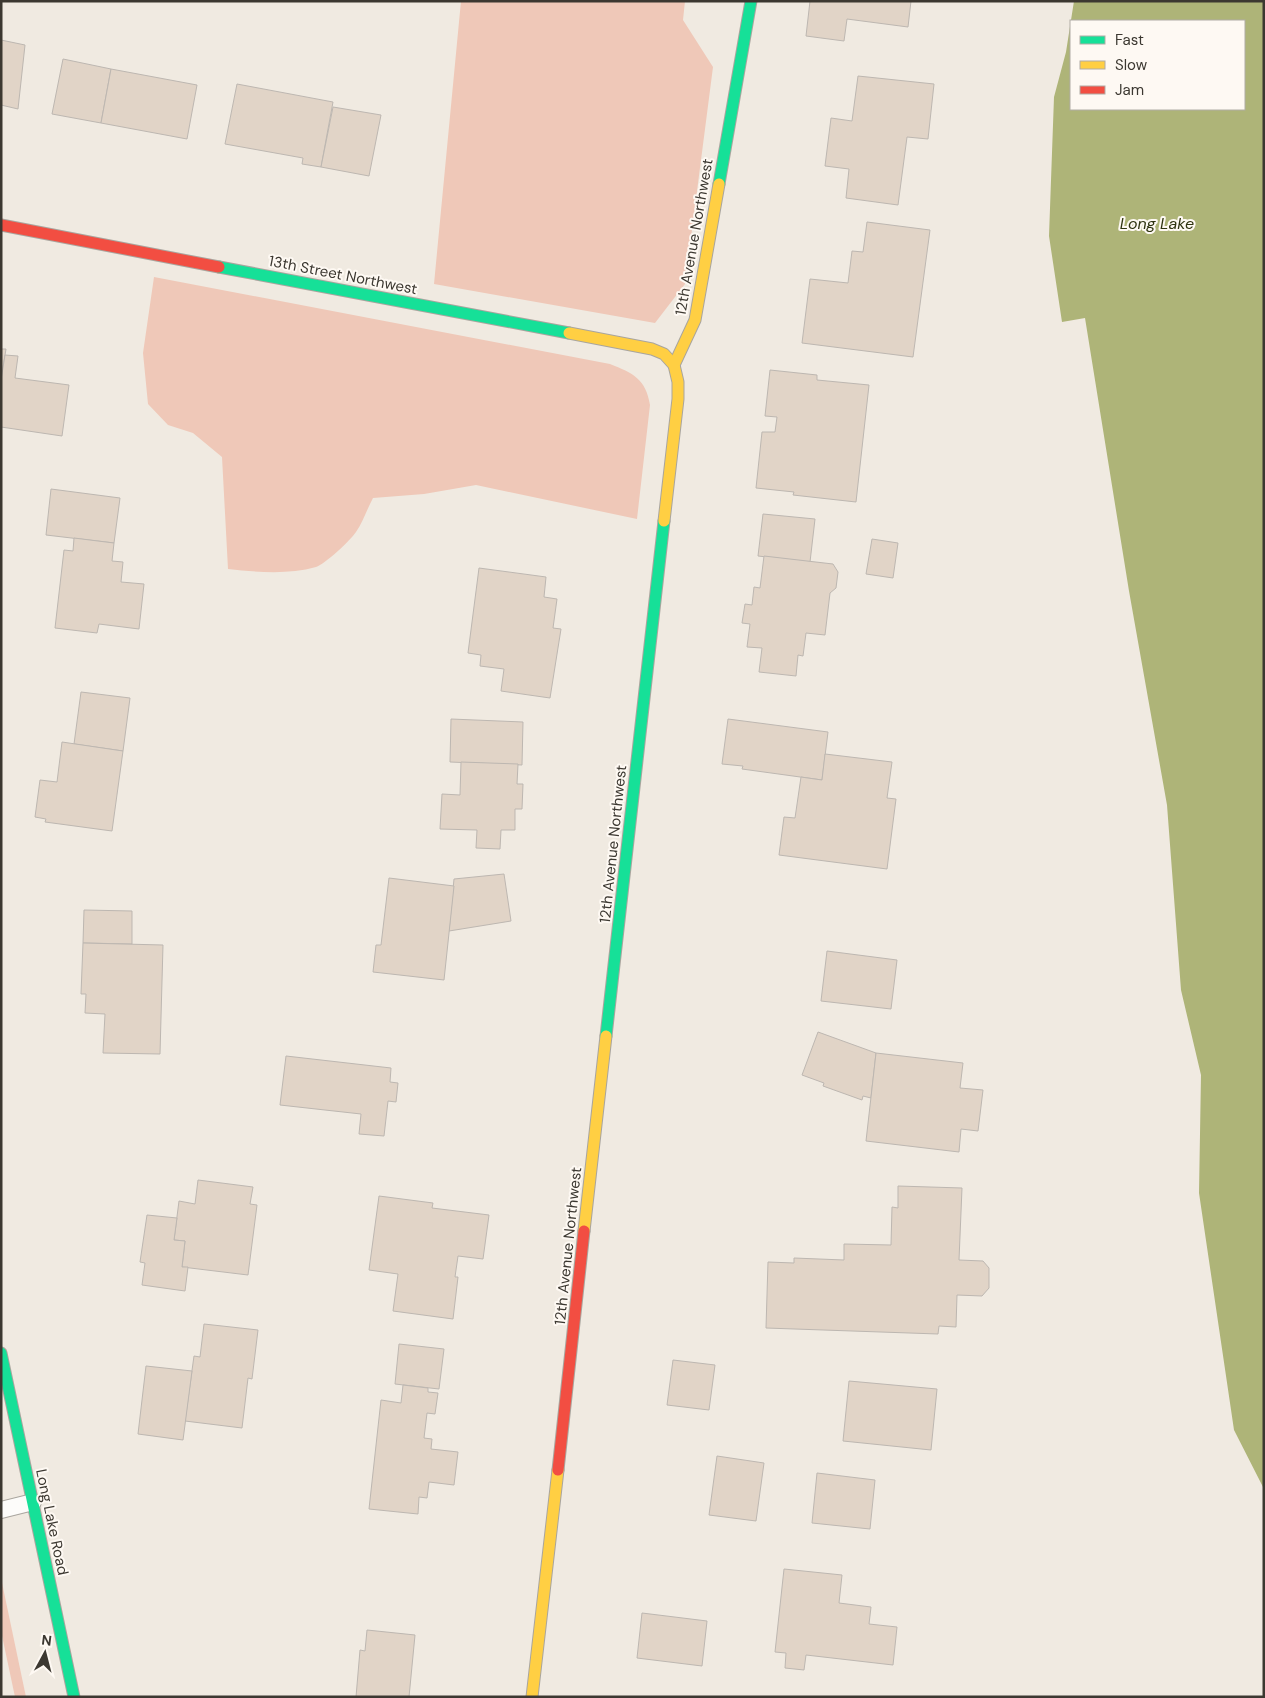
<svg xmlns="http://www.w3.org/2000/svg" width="1265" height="1698" font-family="'DM Sans',sans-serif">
<rect width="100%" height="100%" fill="#f0eae1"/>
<g fill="#efc8b8">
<path d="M 461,1 L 685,1 L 683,20 L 713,67 L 685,284 L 655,323 L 434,284 Z"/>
<path d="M 154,277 L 610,364 C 633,373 646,379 650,405 L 637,519 L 476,485 L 424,494 L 373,498 C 367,509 363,522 356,532 C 350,541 325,564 316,567 C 288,575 256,572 228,569 L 222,457 L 193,433 L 168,425 L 148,404 L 143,353 Z"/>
<path d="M 1,1578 L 26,1697 L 15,1697 L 1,1631 Z"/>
</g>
<path fill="#aeb478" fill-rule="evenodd" d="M 1074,1 L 1264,1 L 1264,1489 L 1234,1430 L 1199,1193 L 1201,1075 L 1181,990 L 1167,805 L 1129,591 L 1085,318 L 1062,322 L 1049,236 L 1054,97 L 1066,52 ZM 1071,21 L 1244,21 L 1244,109 L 1071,109 Z"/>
<g fill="#e1d4c7" stroke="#bdb7b1">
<path d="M 810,1 L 911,1 L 908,27 L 847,19 L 844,41 L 806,36 Z"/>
<path d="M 1,40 L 25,45 L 18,109 L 1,105 Z"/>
<path d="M 63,59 L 111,69 L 101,123 L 52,114 Z"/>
<path d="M 111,69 L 197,85 L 187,139 L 101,123 Z"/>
<path d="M 858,76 L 934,84 L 928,139 L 907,137 L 898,205 L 846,198 L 849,169 L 825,166 L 831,118 L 852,121 Z"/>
<path d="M 237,84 L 333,102 L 321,167 L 302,164 L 303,158 L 225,144 Z"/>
<path d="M 333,107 L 381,115 L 369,176 L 321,167 Z"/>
<path d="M 867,222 L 930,230 L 913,357 L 802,343 L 810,279 L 848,283 L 852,251 L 863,252 Z"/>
<path d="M 1,349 L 6,349 L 1,380 Z"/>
<path d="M 5,355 L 18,356 L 15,378 L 69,385 L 62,436 L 1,427 L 1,380 Z"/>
<path d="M 770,370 L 817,375 L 817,380 L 869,385 L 856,502 L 793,495 L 794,492 L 756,488 L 762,432 L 775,432 L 777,417 L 765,416 Z"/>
<path d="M 51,489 L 120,498 L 114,543 L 46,535 Z"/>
<path d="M 763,514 L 815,519 L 810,562 L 758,556 Z"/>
<path d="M 74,538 L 114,543 L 112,561 L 123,562 L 121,582 L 144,584 L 139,629 L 99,624 L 97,633 L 55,628 L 64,550 L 73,551 Z"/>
<path d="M 872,539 L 898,543 L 893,578 L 866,574 Z"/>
<path d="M 764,556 L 833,564 L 838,572 L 836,588 L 830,593 L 825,635 L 806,633 L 803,656 L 798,655 L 796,676 L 759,672 L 762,648 L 747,647 L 750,624 L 742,623 L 745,604 L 752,605 L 754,587 L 760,588 Z"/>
<path d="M 479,568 L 546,577 L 544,597 L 557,599 L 553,628 L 561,629 L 550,698 L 501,691 L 504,669 L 480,666 L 481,655 L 468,653 Z"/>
<path d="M 81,692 L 130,698 L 123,751 L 74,744 Z"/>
<path d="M 451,719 L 523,722 L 522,765 L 450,762 Z"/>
<path d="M 728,719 L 828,732 L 822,780 L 742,769 L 743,766 L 722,764 Z"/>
<path d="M 62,742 L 123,751 L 112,831 L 45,822 L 46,819 L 35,817 L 40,780 L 57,782 Z"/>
<path d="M 825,754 L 892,762 L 887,798 L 896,799 L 887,869 L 779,855 L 784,817 L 795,818 L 801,777 L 822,780 Z"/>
<path d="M 461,762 L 518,764 L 517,784 L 523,784 L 522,809 L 515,809 L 515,830 L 501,830 L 500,849 L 476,848 L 477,830 L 440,829 L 442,794 L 460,795 Z"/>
<path d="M 504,874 L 511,921 L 449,931 L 454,879 Z"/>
<path d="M 389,878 L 454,886 L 444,980 L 373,972 L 376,945 L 381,945 Z"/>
<path d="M 84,910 L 132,911 L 132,944 L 83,943 Z"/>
<path d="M 83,943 L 163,945 L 160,1054 L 103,1053 L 105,1014 L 85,1013 L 86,994 L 81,994 Z"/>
<path d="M 827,951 L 897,960 L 891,1009 L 821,1001 Z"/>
<path d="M 818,1032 L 876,1053 L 871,1098 L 863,1096 L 862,1100 L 823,1086 L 824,1083 L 802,1075 Z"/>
<path d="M 876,1053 L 963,1063 L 960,1088 L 983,1090 L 978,1131 L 961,1129 L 959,1152 L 866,1141 Z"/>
<path d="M 286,1056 L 391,1068 L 390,1082 L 398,1083 L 396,1102 L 388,1101 L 384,1136 L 359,1134 L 361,1114 L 280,1105 Z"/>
<path d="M 198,1180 L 253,1187 L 250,1204 L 257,1205 L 248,1275 L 182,1267 L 185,1241 L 174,1240 L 179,1201 L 195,1204 Z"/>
<path d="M 898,1186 L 962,1188 L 959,1260 L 983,1261 L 989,1268 L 989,1288 L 982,1296 L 957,1295 L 956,1327 L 939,1326 L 938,1334 L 766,1328 L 768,1262 L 794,1263 L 794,1258 L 844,1260 L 844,1244 L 891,1245 L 892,1207 L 898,1208 Z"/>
<path d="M 379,1196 L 433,1203 L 432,1208 L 489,1215 L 483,1259 L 458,1256 L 455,1277 L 458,1277 L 453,1319 L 393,1311 L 398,1274 L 369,1270 Z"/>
<path d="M 147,1215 L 177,1218 L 174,1240 L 185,1241 L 182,1267 L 188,1267 L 185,1291 L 142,1285 L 145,1263 L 140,1262 Z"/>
<path d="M 204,1324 L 258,1330 L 252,1379 L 248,1378 L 242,1428 L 185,1421 L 194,1356 L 200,1357 Z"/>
<path d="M 399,1344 L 444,1349 L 439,1389 L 395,1384 Z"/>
<path d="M 673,1360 L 715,1365 L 709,1410 L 667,1405 Z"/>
<path d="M 146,1366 L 192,1371 L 183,1440 L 138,1434 Z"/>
<path d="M 849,1381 L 937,1389 L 931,1450 L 843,1441 Z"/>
<path d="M 403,1385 L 428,1388 L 428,1392 L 438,1393 L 435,1414 L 427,1413 L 424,1438 L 432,1439 L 431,1449 L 458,1452 L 454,1485 L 429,1482 L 427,1498 L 419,1497 L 418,1514 L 369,1509 L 381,1400 L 401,1403 Z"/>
<path d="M 717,1456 L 764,1463 L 756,1521 L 709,1515 Z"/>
<path d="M 817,1473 L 875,1480 L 870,1529 L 812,1523 Z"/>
<path d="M 784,1569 L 842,1575 L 839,1603 L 871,1607 L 869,1624 L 897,1627 L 893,1665 L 806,1655 L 804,1670 L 785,1668 L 786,1653 L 775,1652 Z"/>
<path d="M 642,1613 L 707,1621 L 702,1666 L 637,1658 Z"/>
<path d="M 367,1630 L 415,1635 L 409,1697 L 356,1697 L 360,1650 L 365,1651 Z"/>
</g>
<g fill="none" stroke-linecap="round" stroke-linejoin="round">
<g stroke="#a9a59e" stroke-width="18">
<path id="lane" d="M 1,1510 L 33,1502"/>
</g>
<g stroke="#a9a59e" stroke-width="13">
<g id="fast">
<path d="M 719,184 L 751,1"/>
<path d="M 219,267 L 569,333"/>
<path d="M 606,1036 L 664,521"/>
<path d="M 1,1353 L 74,1697"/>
</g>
</g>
<g stroke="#a9a59e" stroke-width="13">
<g id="slow">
<path d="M 569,333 L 652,349 L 664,354 L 674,365"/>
<path d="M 664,521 L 678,399 L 678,382 L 674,365 L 695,320 L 719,184"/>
<path d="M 584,1231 L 606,1036"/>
<path d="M 532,1697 L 558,1470"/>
</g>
</g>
<g stroke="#a9a59e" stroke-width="13">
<g id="jam">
<path d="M 1,225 L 219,267"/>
<path d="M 558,1470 L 584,1231"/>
</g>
</g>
<use href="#lane" stroke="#fdfcfa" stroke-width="16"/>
<use href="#fast" stroke="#16e098" stroke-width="11"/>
<use href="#slow" stroke="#ffcf43" stroke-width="11"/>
<use href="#jam" stroke="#f24e42" stroke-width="11"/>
</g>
<g text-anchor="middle" stroke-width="4" stroke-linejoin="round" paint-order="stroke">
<g font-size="15" fill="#3c3831" stroke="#fef9f3">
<text transform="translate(694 237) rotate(-80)" y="5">12th Avenue Northwest</text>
<text transform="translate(343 275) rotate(11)" y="5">13th Street Northwest</text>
<text transform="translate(613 844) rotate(-84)" y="5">12th Avenue Northwest</text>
<text transform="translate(568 1246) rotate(-84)" y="5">12th Avenue Northwest</text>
<text transform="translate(52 1522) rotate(78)" y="5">Long Lake Road</text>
</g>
<g font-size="16" font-style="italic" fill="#2f3410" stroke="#fef9f3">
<text x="1157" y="229">Long Lake</text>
</g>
</g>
<rect width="1265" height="1698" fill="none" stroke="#3c3831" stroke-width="5"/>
<rect x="1070" y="20" width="175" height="90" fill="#fef9f3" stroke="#b0aca5"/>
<rect x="1080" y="36" width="25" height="8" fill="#16e098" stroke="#b0aca5"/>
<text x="1115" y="45" font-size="15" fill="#3c3831">Fast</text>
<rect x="1080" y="61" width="25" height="8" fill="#ffcf43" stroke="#b0aca5"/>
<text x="1115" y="70" font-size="15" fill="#3c3831">Slow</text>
<rect x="1080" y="86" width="25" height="8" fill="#f24e42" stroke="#b0aca5"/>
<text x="1115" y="95" font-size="15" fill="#3c3831">Jam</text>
<g transform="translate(45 1653) rotate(7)" stroke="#fef9f3" stroke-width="4" paint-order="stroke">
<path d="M0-4L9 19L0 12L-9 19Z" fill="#3c3831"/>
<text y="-8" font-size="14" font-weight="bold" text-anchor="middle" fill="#3c3831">N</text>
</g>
</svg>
